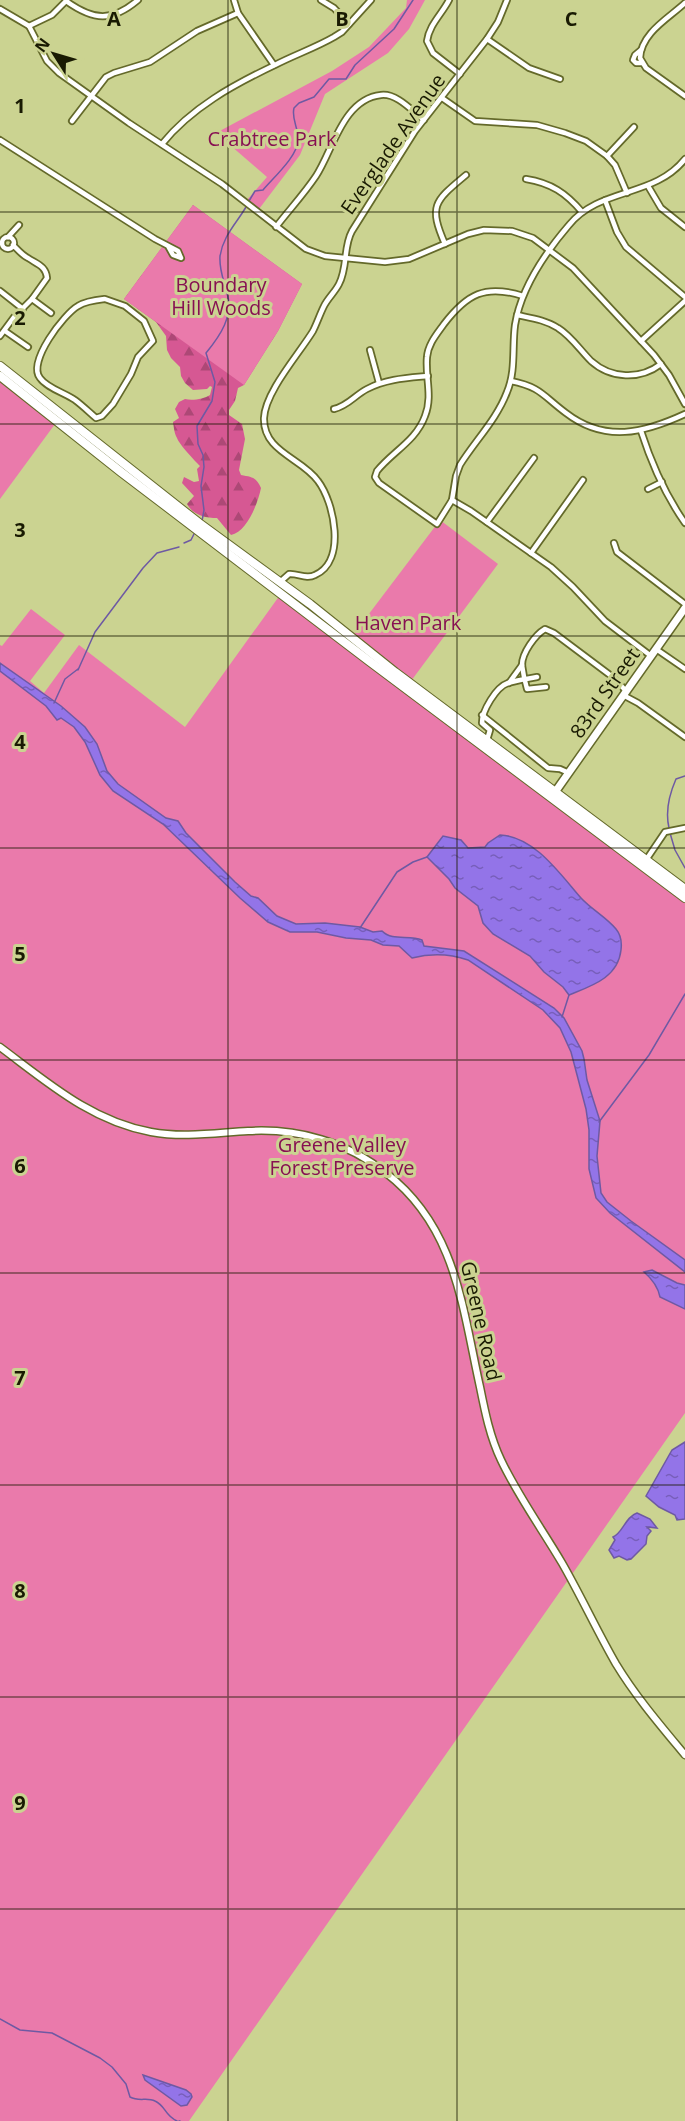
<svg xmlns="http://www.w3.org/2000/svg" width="685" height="2121" font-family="'Open Sans',sans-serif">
<defs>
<pattern id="forest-firs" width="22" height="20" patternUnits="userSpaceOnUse" patternTransform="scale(1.5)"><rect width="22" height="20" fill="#d65893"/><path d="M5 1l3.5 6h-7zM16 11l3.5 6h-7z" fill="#ad4876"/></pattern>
<pattern id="water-ripples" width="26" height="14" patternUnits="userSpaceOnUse" patternTransform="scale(1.5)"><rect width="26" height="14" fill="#9374e8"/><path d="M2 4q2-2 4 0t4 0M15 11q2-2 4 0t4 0" fill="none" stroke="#775eba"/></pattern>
</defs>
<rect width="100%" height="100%" fill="#cbd391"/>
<path fill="url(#forest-firs)" d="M 193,205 L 302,284 L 278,331 L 244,385 L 238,388 L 235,401 L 229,410 L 229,415 L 242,424 L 245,439 L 239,470 L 241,475 C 252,477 256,477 261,488 C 258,503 247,532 231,535 L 217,518 C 205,518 193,515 187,504 L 194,496 L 182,483 L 184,477 L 194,482 L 199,481 L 197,469 L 200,466 C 194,460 179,444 177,438 C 174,433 174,427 173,422 L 179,418 L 175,409 L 179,402 L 185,399 C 192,401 204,399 210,395 L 212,387 L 210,386 L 207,389 L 193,390 L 185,383 L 181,376 L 180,367 L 171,358 L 167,350 L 166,336 L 156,322 L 124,299 Z"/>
<g fill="#ea7aab">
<path d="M 407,0 L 425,0 L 409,29 L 388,53 L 325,94 L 300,155 L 259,209 L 247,200 L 267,177 L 216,133 L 332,71 L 369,47 L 406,8 Z"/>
<path d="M 193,205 L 302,284 L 278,331 L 244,385 L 124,299 Z"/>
<path d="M 0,380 L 55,424 L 0,499 Z"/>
<path d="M 440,520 L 498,564 L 411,681 L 353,635 Z"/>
<path d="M 280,595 L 685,901 L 685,1413 L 189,2121 L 0,2121 L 0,645 L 2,646 L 31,609 L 65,635 L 30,681 L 44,693 L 79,645 L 185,727 Z"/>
</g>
<g fill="url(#water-ripples)" stroke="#6e59a3" stroke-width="1.5">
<path d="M 0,663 L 61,706 L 85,727 L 97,744 L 107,771 L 118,784 L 166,818 L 178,821 L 186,833 L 235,882 L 251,896 L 258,898 L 277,916 L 296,924 L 325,923 L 360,927 L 373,932 L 382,931 C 393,942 409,934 422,940 L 424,946 L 464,951 L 554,1008 L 564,1018 L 582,1051 L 584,1059 L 587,1080 L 600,1121 L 597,1156 L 601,1193 L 607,1202 L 631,1221 L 685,1260 L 685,1272 L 610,1213 L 596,1198 L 589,1169 L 589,1130 L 586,1109 L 571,1052 L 560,1028 L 543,1010 L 468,960 C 448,953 431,953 412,958 L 399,946 L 383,945 L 371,940 L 346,938 L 317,932 L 290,932 L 268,922 L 240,898 L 163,824 L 113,791 L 100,775 L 85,742 L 74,727 L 61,718 L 57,720 L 46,706 L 0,671 Z"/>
<path d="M 500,835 C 534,836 560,874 581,898 C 591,909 606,917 616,929 C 621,935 622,942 621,950 C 618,978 591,986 569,995 L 563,987 L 544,972 L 530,956 L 493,934 L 483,923 L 478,906 L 455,888 L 449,879 L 427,857 L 443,836 L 461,840 L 468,848 L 485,847 L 488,843 Z"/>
<path d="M 652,1270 L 677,1283 L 685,1285 L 685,1309 L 660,1297 C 658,1287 651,1278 644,1272 Z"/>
<path d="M 685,1442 L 685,1519 L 677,1520 L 675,1515 L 659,1507 L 646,1496 L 672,1450 Z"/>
<path d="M 637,1513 L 650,1519 L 657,1528 L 647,1527 L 651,1531 L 647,1536 L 646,1544 L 631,1559 L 627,1560 L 619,1556 L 614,1558 L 609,1550 L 615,1540 L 613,1537 C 623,1533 625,1517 637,1513 Z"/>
<path d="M 143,2075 L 186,2090 L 191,2094 L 192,2097 L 187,2105 L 181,2106 L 145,2080 Z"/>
</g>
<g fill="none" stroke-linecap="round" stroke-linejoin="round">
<g stroke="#6e59a3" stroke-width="1.5">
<path d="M 249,201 L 255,191 L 263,190 C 273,178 298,156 298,140 C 299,129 291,119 294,108 L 299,103 L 314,97 L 329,79 L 346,79 L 355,65 L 394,29 L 413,0"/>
<path d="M 202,521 L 204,510 L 201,486 L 204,467 L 203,455 L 198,444 L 197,426 L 212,401 L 215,382 L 206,353 C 220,336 234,316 227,293 C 224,280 219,271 220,256 C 223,236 236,224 246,207"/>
<path d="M 184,543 L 191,540 L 195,532"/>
<path d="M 78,670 L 95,632 L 143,568 L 157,553 L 179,547"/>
<path d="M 54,703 L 65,679 L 78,669"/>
<path d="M 669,828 C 665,811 669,795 676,779 L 685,776"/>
<path d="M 670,833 L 675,850 L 685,868"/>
<path d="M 360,928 L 397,872 L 413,862 L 427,857"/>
<path d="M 562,1017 L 569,995"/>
<path d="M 599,1122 L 649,1055 L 685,994"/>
<path d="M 0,2019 L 20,2030 L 52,2033 L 100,2058 L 112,2067 L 126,2084 L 130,2097 C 139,2102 147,2097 155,2101 C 166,2106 164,2115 177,2121"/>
<path d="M 179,2121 L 180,2121"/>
</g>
<g stroke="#64692a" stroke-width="8">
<g id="minor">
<path d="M 234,0 L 238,13 L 274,65"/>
<path d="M 321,0 L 334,8 L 349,24"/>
<path d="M 449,0 C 442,14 429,25 427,41 L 433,53 L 460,74"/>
<path d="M 66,1 C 94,21 112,22 138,0"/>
<path d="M 685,3 C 669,18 641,33 640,58 L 646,68 L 685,96"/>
<path d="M 0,9 L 29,26 L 47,61 L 59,73 L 129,123 L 222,184 L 306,249 L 325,256 L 385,262 L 409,259 L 468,234 L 484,230 L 512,231 L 533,238 L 573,268 L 654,355 L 669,375 L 685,404"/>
<path d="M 29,26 L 52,15 L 67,0"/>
<path d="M 487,39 L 529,68 L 560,79"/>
<path d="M 641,50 L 635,55 L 633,60 L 636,63 L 642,63"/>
<path d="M 442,98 L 475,121 L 537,125 L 565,133 L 586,141 L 607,156 L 615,165 L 627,193"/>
<path d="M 72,121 L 106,77 L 114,73 L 150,62 L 197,31 L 238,13"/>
<path d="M 0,140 L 155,239 L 178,251 L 181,258 L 173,255 L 168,246"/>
<path d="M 162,144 C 191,108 233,85 275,65 C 294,55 315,48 334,37 L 342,32 L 371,0"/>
<path d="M 607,156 L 634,127"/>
<path d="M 526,179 C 551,183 566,193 582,212"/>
<path d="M 648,186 L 661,208 L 685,227"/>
<path d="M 605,200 L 617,232 L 626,247 L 685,297"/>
<path d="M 276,227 C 289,210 304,194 316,176 C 333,150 343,99 381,95 C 397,93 412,111 424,120"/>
<path d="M 8,237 L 19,225"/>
<circle cx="8" cy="243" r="6"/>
<path d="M 445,244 C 428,205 435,201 466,175"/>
<path d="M 0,291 L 23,309"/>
<path d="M 523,296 C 485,284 467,294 444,324 C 437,334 428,344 427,357 C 425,377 433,396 425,416 C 416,441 392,452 377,471 L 375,477 L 379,483 L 437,524 L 452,500 L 456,476 L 460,465 C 475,441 497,419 507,392 C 516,371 512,347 515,325 C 521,288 545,253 569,225 C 600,187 654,198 685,159"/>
<path d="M 32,299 L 51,313"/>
<path d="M 105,299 L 125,306 L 144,321 L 153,341 L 138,357 L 131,374 L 113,404 L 102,416 L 96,418 C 89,412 83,406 75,400 C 65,393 47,388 40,378 C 27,362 64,314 78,306 C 86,301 96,300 105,299 Z"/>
<path d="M 517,315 C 531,318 546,320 558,328 C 571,336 580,350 591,361 C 611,379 640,380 661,364"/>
<path d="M 5,331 L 28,347"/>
<path d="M 0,336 L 14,317 L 32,299 L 47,278 C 46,266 37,264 28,258 C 22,255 18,250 13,245"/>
<path d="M 641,341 L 685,301"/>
<path d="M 370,350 L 379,383"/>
<path d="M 511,381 C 541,387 543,396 566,413 C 605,443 644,433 685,414"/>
<path d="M 334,409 C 348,406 355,395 367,389 C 386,379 407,378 428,376"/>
<path d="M 641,431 C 651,462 666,496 685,523"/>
<path d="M 648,489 L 662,482"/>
<path d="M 452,500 L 471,511 L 551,567 L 573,587 L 605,621 L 651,656"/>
<path d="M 487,522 L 534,458"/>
<path d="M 614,543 L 617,552 L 685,604"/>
<path d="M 531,553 L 583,480"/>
<path d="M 280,582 L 289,574 C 298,573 306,580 315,575 C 347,561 334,502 318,481 C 302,458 263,452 264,418 C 265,392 299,354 313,331 C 317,323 320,314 324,306 C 328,298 335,292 339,284 C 348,267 343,247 352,231 L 415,131 L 487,39 L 498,22 L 507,0"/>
<path d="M 656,649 L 685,669"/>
<path d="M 509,683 L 522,665"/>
<path d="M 546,687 L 527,689 C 525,682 523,673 522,665 C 522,653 535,635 545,629 L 554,633 L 614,678 L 626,691"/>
<path d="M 623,695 L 638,703 L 685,737"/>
<path d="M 482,715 L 548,768 L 560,769 L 569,773"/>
<path d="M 487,740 L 490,730 L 482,723 C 482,711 496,687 508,683 C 517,680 527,679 537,677"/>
<path d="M 646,860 L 665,832 L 685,828"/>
</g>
</g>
<g stroke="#64692a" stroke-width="9">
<path id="tertiary" d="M 0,1047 C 47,1082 91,1121 151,1132 C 183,1138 215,1133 248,1131 C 298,1128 347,1142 386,1173 C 456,1227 462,1306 480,1387 C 485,1412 490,1437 501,1460 C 518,1496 542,1529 562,1563 C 581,1596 597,1631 616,1664 C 636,1697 661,1726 685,1755"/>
</g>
<g stroke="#64692a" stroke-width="10">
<path id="secondary" d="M 553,795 L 685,608"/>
</g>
<g stroke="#64692a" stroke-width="10">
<g id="primary">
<path d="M 0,366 L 199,523 L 310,604 L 395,672 L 685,889"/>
<path d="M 0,376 L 121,472 L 369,661 L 685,898"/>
</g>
</g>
<use href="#minor" stroke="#fff" stroke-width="4.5"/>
<use href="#tertiary" stroke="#fff" stroke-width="6"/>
<use href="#secondary" stroke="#fff" stroke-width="7"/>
<use href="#primary" stroke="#fff" stroke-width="8"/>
</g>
<path fill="none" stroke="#191a02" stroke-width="1.5" stroke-opacity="0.55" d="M 228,0 L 228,2121M 457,0 L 457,2121M 0,212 L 685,212M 0,424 L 685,424M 0,636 L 685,636M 0,848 L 685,848M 0,1060 L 685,1060M 0,1273 L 685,1273M 0,1485 L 685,1485M 0,1697 L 685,1697M 0,1909 L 685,1909"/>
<g text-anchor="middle" stroke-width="6" stroke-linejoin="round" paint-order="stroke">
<g font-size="20" fill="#871052" stroke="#cbd391">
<text x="272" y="146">Crabtree Park</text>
<text x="221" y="292">Boundary<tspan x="221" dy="23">Hill Woods</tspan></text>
<text x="408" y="630">Haven Park</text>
<text x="342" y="1152">Greene Valley<tspan x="342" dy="23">Forest Preserve</tspan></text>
</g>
<g font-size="20" fill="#191a02" stroke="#cbd391">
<text transform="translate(393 144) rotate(-55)" y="7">Everglade Avenue</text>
<text transform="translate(605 693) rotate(-55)" y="7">83rd Street</text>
<text transform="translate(481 1321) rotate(77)" y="7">Greene Road</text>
</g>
</g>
<g font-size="20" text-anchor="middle" font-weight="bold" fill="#191a02" stroke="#cbd391" stroke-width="6" stroke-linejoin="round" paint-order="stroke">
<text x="114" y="26">A</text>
<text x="342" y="26">B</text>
<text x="571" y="26">C</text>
<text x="20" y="113">1</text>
<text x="20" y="325">2</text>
<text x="20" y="537">3</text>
<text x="20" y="749">4</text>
<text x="20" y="961">5</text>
<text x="20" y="1173">6</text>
<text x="20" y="1385">7</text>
<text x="20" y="1598">8</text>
<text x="20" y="1810">9</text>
</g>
<g transform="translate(54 54) rotate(307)" stroke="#cbd391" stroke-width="4.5" paint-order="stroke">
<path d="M0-4.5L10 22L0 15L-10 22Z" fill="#191a02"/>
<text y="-9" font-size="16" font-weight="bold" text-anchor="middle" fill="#191a02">N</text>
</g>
</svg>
